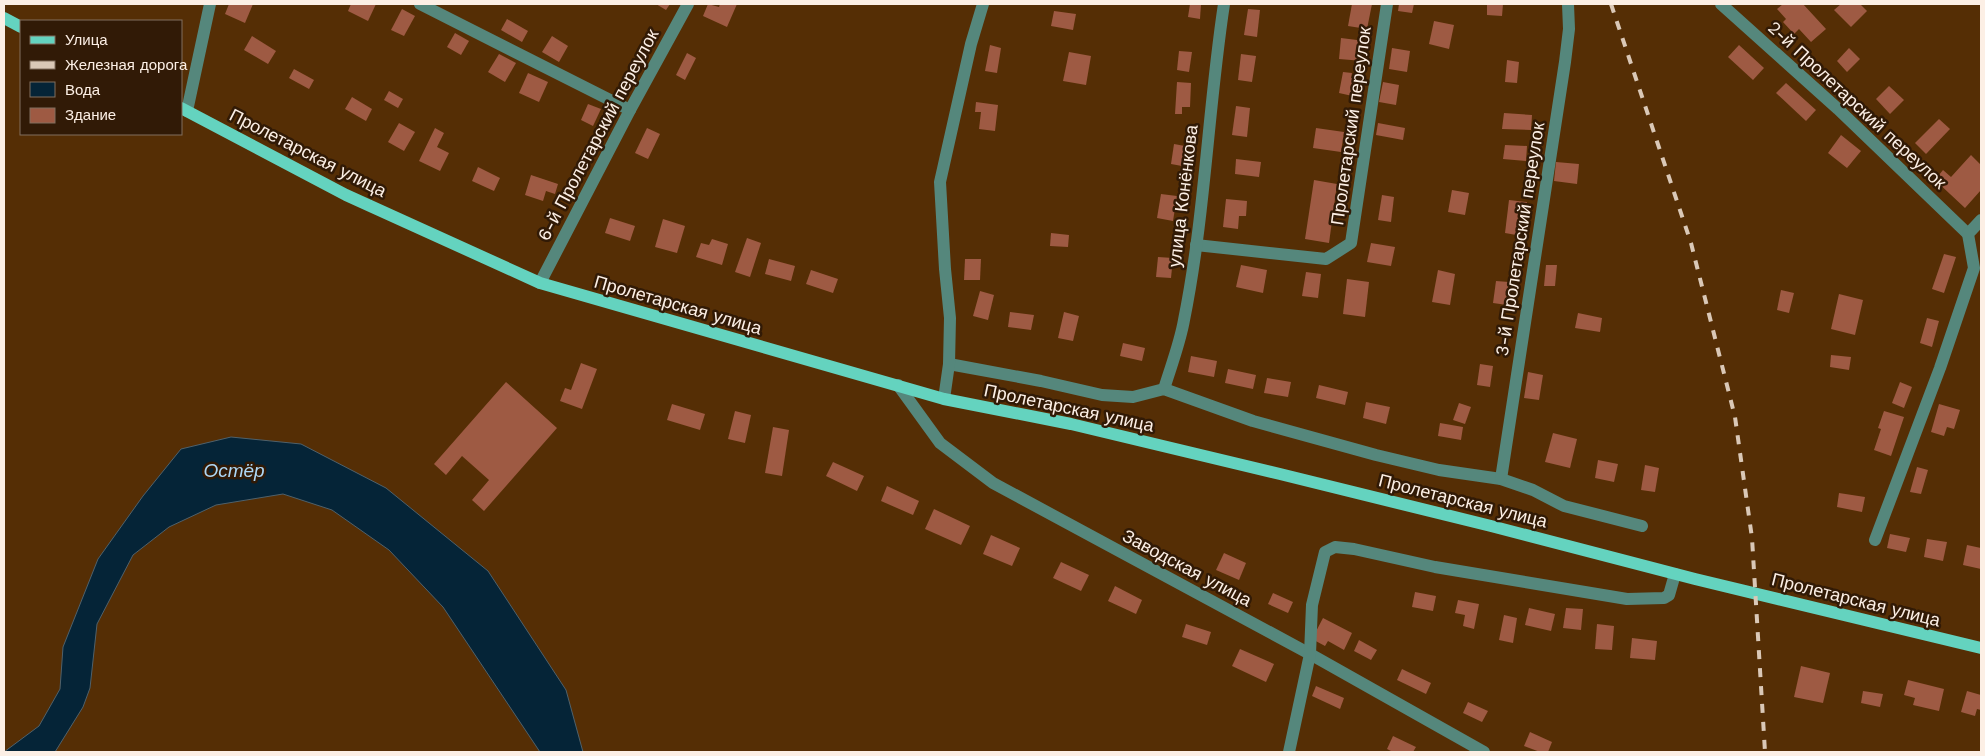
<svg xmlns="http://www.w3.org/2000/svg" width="1985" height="756" font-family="'Work Sans',sans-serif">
<rect width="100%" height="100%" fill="#552e05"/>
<path fill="#052437" stroke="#4f616b" d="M 231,437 L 301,444 L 386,488 L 488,571 L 566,690 L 583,752 L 540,752 L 443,607 L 389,550 L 332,510 L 283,494 L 216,505 L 169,527 L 133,555 L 97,624 L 90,688 L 83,707 L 55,752 L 4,752 L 39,726 L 60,689 L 63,647 L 98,559 L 143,496 L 181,449 Z"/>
<g fill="#9e5a43">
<path d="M 229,4 L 253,4 L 245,23 L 225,14 Z"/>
<path d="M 351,4 L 376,4 L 368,21 L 348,11 Z"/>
<path d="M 656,4 L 670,4 L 666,10 Z"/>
<path d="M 708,4 L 719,7 L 720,4 L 737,4 L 727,27 L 703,16 Z"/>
<path d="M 1190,4 L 1201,4 L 1200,19 L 1188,17 Z"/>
<path d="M 1352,4 L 1372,4 L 1367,29 L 1348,26 Z"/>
<path d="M 1399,4 L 1414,4 L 1412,13 L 1398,11 Z"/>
<path d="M 1487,4 L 1503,4 L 1502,16 L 1487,15 Z"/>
<path d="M 1783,4 L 1803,4 L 1826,29 L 1811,42 L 1799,29 L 1794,34 L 1783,22 L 1786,19 L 1777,9 Z"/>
<path d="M 1841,4 L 1860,4 L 1867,11 L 1851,27 L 1834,10 Z"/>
<path d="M 402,9 L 415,16 L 404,36 L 391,30 Z"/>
<path d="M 1248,9 L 1260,10 L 1257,37 L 1244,35 Z"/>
<path d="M 1054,11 L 1076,14 L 1073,30 L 1051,26 Z"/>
<path d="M 507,19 L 528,31 L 522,42 L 501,30 Z"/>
<path d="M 1434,21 L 1454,25 L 1449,49 L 1429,44 Z"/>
<path d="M 455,33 L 469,41 L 461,55 L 447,47 Z"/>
<path d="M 252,36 L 276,51 L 268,64 L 244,50 Z"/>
<path d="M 552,36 L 568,46 L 559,62 L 542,52 Z"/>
<path d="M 1341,38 L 1365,41 L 1363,61 L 1339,59 Z"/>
<path d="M 990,45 L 1001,48 L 997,73 L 985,71 Z"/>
<path d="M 1739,45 L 1764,68 L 1753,80 L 1728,57 Z"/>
<path d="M 1392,48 L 1410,51 L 1407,72 L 1389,69 Z"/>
<path d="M 1849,48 L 1860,59 L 1847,72 L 1837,61 Z"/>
<path d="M 1179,51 L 1192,52 L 1189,72 L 1177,70 Z"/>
<path d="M 1069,52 L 1091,56 L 1086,85 L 1063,81 Z"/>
<path d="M 687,53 L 696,58 L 685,80 L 676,75 Z"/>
<path d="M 499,54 L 516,63 L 505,82 L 488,72 Z"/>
<path d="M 1241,54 L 1256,56 L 1252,82 L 1238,80 Z"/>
<path d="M 1507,60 L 1519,62 L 1517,83 L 1505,82 Z"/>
<path d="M 294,69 L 314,80 L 309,89 L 289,78 Z"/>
<path d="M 1343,72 L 1352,73 L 1351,78 L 1361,80 L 1357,97 L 1339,93 Z"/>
<path d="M 528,73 L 548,82 L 539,102 L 519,93 Z"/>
<path d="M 1177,82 L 1191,83 L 1190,107 L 1182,107 L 1182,114 L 1175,114 Z"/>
<path d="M 1383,82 L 1399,85 L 1396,105 L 1379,102 Z"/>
<path d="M 1786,83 L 1816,110 L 1806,121 L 1776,93 Z"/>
<path d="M 1889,86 L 1904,100 L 1890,114 L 1876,99 Z"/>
<path d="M 389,91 L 403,99 L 398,108 L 384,100 Z"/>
<path d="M 352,97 L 372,109 L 366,121 L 345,109 Z"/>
<path d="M 976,102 L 998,105 L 995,131 L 979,129 L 981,112 L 975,112 Z"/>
<path d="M 588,104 L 601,109 L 593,126 L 581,120 Z"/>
<path d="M 1236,106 L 1250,108 L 1247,137 L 1232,135 Z"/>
<path d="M 1504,113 L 1532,115 L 1531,130 L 1502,129 Z"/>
<path d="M 1939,119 L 1950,129 L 1926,154 L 1915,143 Z"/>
<path d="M 399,123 L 415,132 L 404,151 L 388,142 Z"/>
<path d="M 1378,123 L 1405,128 L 1403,140 L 1376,135 Z"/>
<path d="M 435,128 L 444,133 L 437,147 L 449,153 L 440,171 L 419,161 Z"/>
<path d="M 647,128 L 660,134 L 648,159 L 635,153 Z"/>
<path d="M 1316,128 L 1344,132 L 1341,152 L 1313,148 Z"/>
<path d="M 1841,135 L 1861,151 L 1847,168 L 1828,153 Z"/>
<path d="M 1174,144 L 1185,146 L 1182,166 L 1171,164 Z"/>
<path d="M 1505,145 L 1527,146 L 1526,161 L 1503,159 Z"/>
<path d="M 1971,155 L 1981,165 L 1981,190 L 1965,208 L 1935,180 L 1943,170 L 1951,177 Z"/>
<path d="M 1236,159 L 1261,162 L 1259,177 L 1235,174 Z"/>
<path d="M 1556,162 L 1579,164 L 1577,184 L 1554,181 Z"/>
<path d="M 478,167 L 500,178 L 494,191 L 472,181 Z"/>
<path d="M 531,175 L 558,184 L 555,194 L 546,191 L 543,201 L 525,195 Z"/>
<path d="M 1314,180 L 1337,184 L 1329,243 L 1305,239 Z"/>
<path d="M 1452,190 L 1469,193 L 1465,215 L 1448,212 Z"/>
<path d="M 1161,194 L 1177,196 L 1173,221 L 1157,218 Z"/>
<path d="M 1382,195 L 1394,197 L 1391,222 L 1378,220 Z"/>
<path d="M 1226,199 L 1247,201 L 1246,216 L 1239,216 L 1238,229 L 1223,227 Z"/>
<path d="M 1509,200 L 1527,202 L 1522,236 L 1505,233 Z"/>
<path d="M 610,218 L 635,226 L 630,241 L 605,233 Z"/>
<path d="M 663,219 L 685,226 L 677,253 L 655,247 Z"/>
<path d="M 1051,233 L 1069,235 L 1068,247 L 1050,246 Z"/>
<path d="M 747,238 L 761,243 L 750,277 L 735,272 Z"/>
<path d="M 712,239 L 728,244 L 722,265 L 696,257 L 701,243 L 709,245 Z"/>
<path d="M 1371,243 L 1395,247 L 1391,266 L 1367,262 Z"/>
<path d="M 1944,254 L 1956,257 L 1944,293 L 1932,289 Z"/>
<path d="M 1158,257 L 1173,258 L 1171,278 L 1156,277 Z"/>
<path d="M 769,259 L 795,266 L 791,281 L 765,274 Z"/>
<path d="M 965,259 L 981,259 L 980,280 L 964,280 Z"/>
<path d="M 1241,265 L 1267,270 L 1263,293 L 1236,287 Z"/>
<path d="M 1546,265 L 1557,265 L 1555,286 L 1544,286 Z"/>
<path d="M 811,270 L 838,279 L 833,293 L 806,284 Z"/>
<path d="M 1438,270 L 1455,274 L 1450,305 L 1432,302 Z"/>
<path d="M 1306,272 L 1321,274 L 1318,298 L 1302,296 Z"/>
<path d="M 1347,279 L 1369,282 L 1365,317 L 1343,314 Z"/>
<path d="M 1496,281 L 1509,282 L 1507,305 L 1493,303 Z"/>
<path d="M 1781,290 L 1794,293 L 1789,313 L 1777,310 Z"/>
<path d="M 980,291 L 994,295 L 988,320 L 973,316 Z"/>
<path d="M 1839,294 L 1863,300 L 1855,335 L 1831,329 Z"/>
<path d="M 1010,312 L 1034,315 L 1031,330 L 1008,327 Z"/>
<path d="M 1064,312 L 1079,316 L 1073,341 L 1058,338 Z"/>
<path d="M 1578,313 L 1602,318 L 1600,332 L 1575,328 Z"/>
<path d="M 1927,318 L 1939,321 L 1932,347 L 1920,343 Z"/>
<path d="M 1123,343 L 1145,348 L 1142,361 L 1120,356 Z"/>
<path d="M 1831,355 L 1851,357 L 1849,370 L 1830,367 Z"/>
<path d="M 1191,356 L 1217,361 L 1214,377 L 1188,372 Z"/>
<path d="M 581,363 L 597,369 L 582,409 L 560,401 L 565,388 L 571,390 Z"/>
<path d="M 1480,364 L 1493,366 L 1490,387 L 1477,385 Z"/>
<path d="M 1228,369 L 1256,375 L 1253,389 L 1225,383 Z"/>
<path d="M 1528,372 L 1543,375 L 1539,400 L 1524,398 Z"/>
<path d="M 1267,378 L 1291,382 L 1288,397 L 1264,393 Z"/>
<path d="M 506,382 L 557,428 L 484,511 L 472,500 L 489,480 L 462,456 L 446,475 L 434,464 Z"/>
<path d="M 1900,382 L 1912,387 L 1904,408 L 1892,403 Z"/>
<path d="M 1319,385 L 1348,392 L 1345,405 L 1316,398 Z"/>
<path d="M 1366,402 L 1390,407 L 1386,424 L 1363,418 Z"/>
<path d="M 1459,403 L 1471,407 L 1465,424 L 1453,420 Z"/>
<path d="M 672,404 L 705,414 L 700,430 L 667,420 Z"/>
<path d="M 1939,404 L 1960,410 L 1954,429 L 1947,427 L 1944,436 L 1931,432 Z"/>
<path d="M 735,411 L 751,415 L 745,443 L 728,439 Z"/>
<path d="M 1884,411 L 1904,417 L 1891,456 L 1874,450 L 1881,429 L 1878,428 Z"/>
<path d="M 1440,423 L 1463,427 L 1461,440 L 1438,436 Z"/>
<path d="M 773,427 L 789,430 L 782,476 L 765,473 Z"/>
<path d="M 1553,433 L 1577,439 L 1570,468 L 1545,462 Z"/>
<path d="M 1598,460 L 1618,464 L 1614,482 L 1595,478 Z"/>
<path d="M 833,462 L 864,476 L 857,491 L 826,476 Z"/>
<path d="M 1645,465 L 1659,468 L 1655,492 L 1641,490 Z"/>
<path d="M 1917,467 L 1928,470 L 1921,494 L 1910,492 Z"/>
<path d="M 887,486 L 919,501 L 913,515 L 881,501 Z"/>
<path d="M 1839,493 L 1865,497 L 1862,512 L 1837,507 Z"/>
<path d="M 934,509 L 970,526 L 961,545 L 925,529 Z"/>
<path d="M 1890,534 L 1910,538 L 1906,552 L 1887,548 Z"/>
<path d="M 991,535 L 1020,548 L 1012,566 L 983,554 Z"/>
<path d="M 1927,539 L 1947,542 L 1943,561 L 1924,557 Z"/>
<path d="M 1967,545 L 1981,548 L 1981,569 L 1963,565 Z"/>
<path d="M 1224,553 L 1246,563 L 1239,580 L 1216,570 Z"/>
<path d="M 1061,562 L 1089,575 L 1081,591 L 1053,578 Z"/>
<path d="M 1115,586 L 1142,600 L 1136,614 L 1108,601 Z"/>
<path d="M 1415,592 L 1436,596 L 1433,611 L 1412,607 Z"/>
<path d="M 1273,593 L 1293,602 L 1288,613 L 1268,604 Z"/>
<path d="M 1458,600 L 1479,604 L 1474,629 L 1463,626 L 1465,615 L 1455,613 Z"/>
<path d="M 1529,608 L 1555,614 L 1551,631 L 1525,625 Z"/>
<path d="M 1566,608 L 1583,609 L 1581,630 L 1563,628 Z"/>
<path d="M 1504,615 L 1517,618 L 1513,643 L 1499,640 Z"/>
<path d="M 1323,618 L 1352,633 L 1344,650 L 1328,641 L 1325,646 L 1312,639 Z"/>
<path d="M 1186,624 L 1211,632 L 1207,645 L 1182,637 Z"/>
<path d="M 1597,624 L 1614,626 L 1612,650 L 1595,649 Z"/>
<path d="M 1632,638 L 1657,641 L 1655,660 L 1630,658 Z"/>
<path d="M 1359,640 L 1377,650 L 1371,660 L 1354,651 Z"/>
<path d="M 1240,649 L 1274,664 L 1266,682 L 1232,666 Z"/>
<path d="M 1801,666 L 1830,673 L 1823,703 L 1794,697 Z"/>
<path d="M 1402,669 L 1431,683 L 1426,694 L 1397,680 Z"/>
<path d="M 1908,680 L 1944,689 L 1939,711 L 1913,705 L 1915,698 L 1904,695 Z"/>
<path d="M 1316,686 L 1344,698 L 1340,709 L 1312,696 Z"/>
<path d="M 1863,691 L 1883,694 L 1880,707 L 1861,703 Z"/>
<path d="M 1967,691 L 1981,695 L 1981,710 L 1977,709 L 1975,716 L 1961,712 Z"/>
<path d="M 1468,702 L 1488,711 L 1482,722 L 1463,713 Z"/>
<path d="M 1530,732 L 1552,742 L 1548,752 L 1540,752 L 1524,746 Z"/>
<path d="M 1393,736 L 1416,747 L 1413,752 L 1393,752 L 1387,749 Z"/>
</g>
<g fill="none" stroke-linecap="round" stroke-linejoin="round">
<g stroke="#55877c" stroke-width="12">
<path d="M 420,4 L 630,110"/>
<path d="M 1721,4 L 1838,109 L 1968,234"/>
<path d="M 187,111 L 210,4"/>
<path d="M 1196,245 L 1326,259 L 1351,243 L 1387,4"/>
<path d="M 540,283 L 630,110 L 688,4"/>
<path d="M 949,364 L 1041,381 L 1102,395 L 1133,397 L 1164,389 L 1253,421 L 1376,455 L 1439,470 L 1501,479 L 1533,490 L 1564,506 L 1642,526"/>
<path d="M 898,385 L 940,443 L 993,483 L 1310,654 L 1484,752"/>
<path d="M 1164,389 C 1171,366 1180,343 1184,320 C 1205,216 1208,109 1224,4"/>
<path d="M 944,399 L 949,364 L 950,318 L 945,269 L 940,182 L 971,44 L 983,4"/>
<path d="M 1501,479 L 1565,62 L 1569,29 L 1568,4"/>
<path d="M 1875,540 L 1940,368 L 1974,268 L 1968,234 L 1981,220"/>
<path d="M 1289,752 L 1310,654 L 1312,605 L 1325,552 L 1335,547 L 1354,549 L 1435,567 L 1627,599 L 1664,598 L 1669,595 L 1675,574"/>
</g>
<g stroke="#64d3bf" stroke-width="12">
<path d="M 4,18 L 21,27"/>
<path d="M 181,108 L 346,195 L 540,283 L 944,399 L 1071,424 L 1280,474 L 1491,526 L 1695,579 L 1981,648"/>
</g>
<path stroke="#dac8b7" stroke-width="4" stroke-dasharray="9 9" stroke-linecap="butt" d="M 1611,4 L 1691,243 L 1735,417 L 1752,538 L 1765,752"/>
</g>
<g text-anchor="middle" stroke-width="5" stroke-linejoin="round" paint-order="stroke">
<g font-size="18" fill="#fcefe5" stroke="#311a06">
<text transform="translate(1857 105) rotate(43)" y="6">2-й Пролетарский переулок</text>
<text transform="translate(1351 126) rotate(-82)" y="6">Пролетарский переулок</text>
<text transform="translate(598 135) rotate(-62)" y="6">6-й Пролетарский переулок</text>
<text transform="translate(308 153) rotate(27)" y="6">Пролетарская улица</text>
<text transform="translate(1183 196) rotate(-83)" y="6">улица Конёнкова</text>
<text transform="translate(1520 239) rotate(-81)" y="6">3-й Пролетарский переулок</text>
<text transform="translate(678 305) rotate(16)" y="6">Пролетарская улица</text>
<text transform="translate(1069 408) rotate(12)" y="6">Пролетарская улица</text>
<text transform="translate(1463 501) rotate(14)" y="6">Пролетарская улица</text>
<text transform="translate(1187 568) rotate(28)" y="6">Заводская улица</text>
<text transform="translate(1856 600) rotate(14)" y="6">Пролетарская улица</text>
</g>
<g font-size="19" font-style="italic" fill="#add8f7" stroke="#311a06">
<text x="234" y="477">Остёр</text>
</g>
</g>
<rect width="1985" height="756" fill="none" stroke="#fcefe5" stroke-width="10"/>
<rect x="20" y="20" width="162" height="115" fill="#311a06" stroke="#826f5f"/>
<rect x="30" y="36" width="25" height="8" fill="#64d3bf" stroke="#826f5f"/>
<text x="65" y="45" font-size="15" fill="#fcefe5">Улица</text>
<rect x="30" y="61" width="25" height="8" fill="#dac8b7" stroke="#826f5f"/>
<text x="65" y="70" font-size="15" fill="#fcefe5">Железная дорога</text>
<rect x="30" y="82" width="25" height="15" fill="#052437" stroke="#826f5f"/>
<text x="65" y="95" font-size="15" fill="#fcefe5">Вода</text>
<rect x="30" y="108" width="25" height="15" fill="#9e5a43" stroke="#826f5f"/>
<text x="65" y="120" font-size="15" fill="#fcefe5">Здание</text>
</svg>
